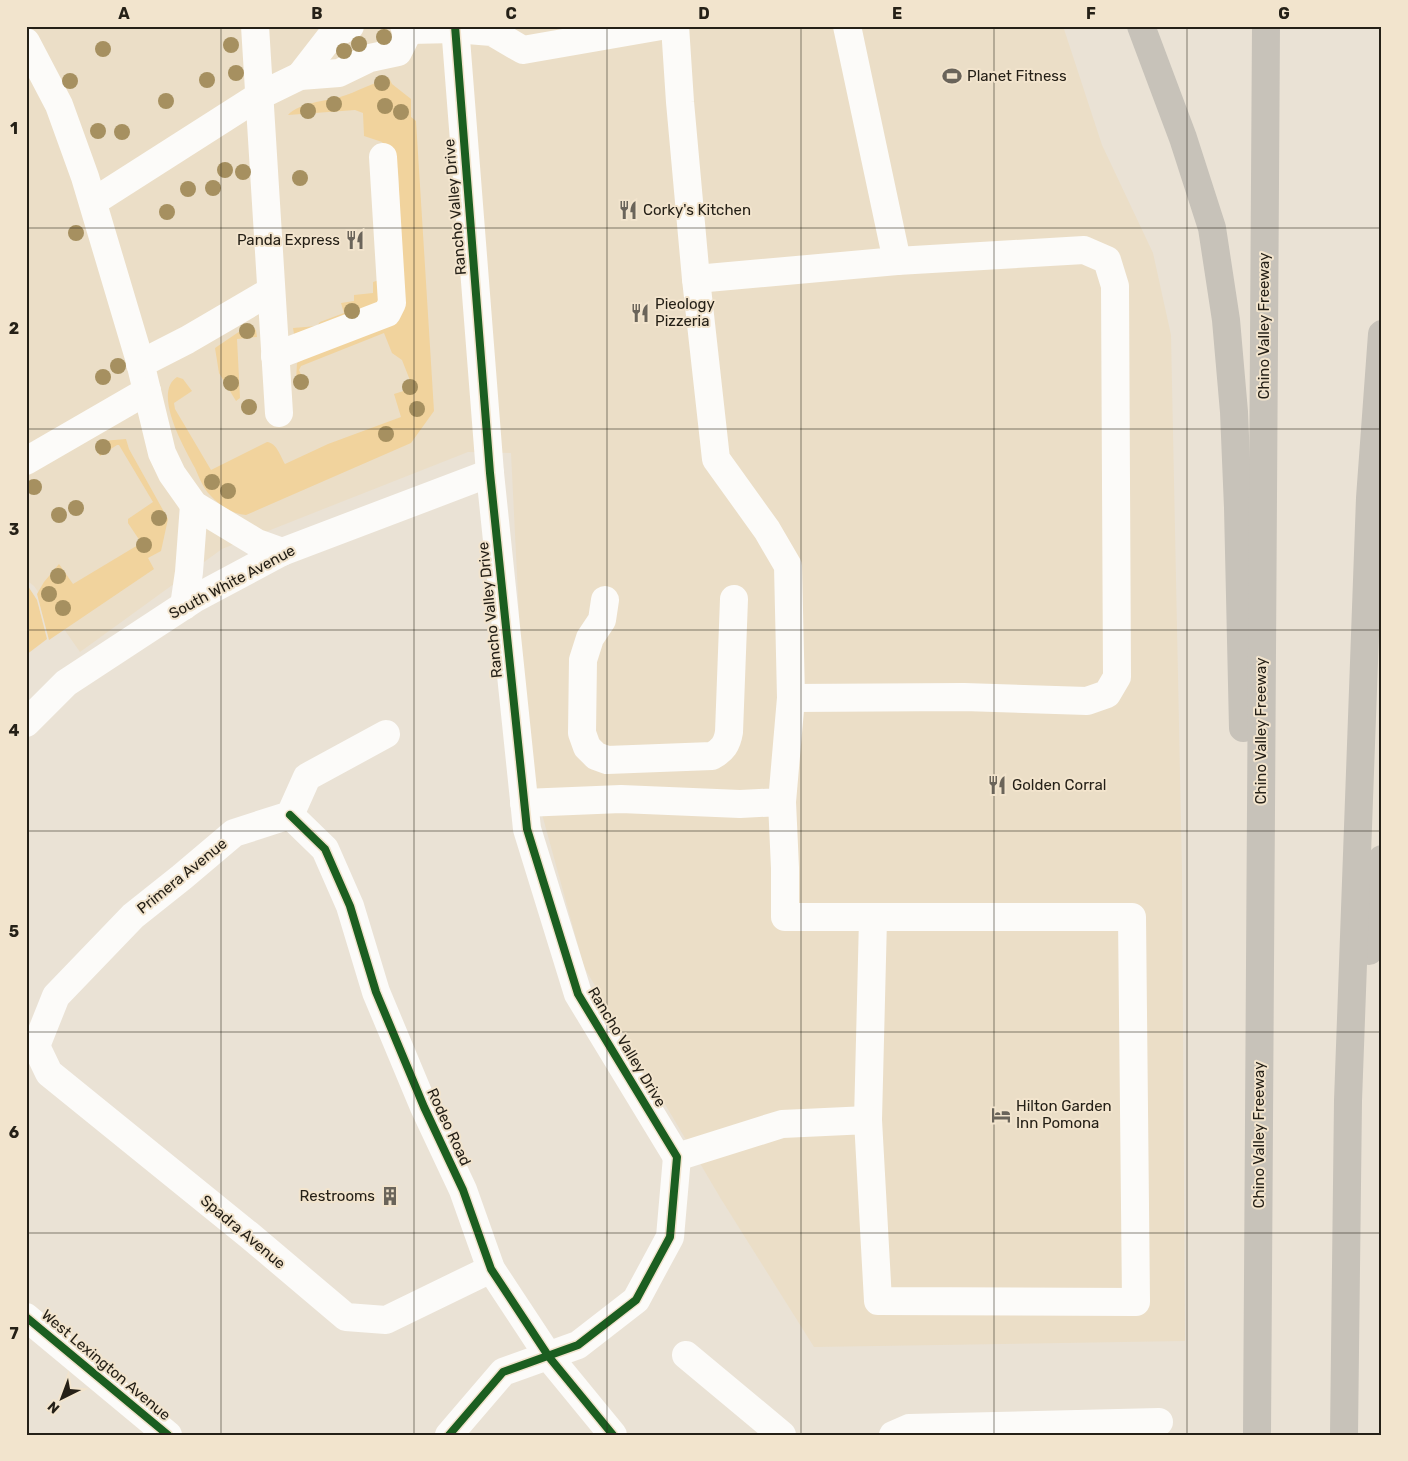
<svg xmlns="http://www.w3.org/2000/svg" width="1408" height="1461" font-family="Rubik,sans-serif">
<rect width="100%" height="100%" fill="#eae2d5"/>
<path fill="#ebdec7" d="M 26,26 L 1063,26 L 1102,145 L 1153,253 L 1171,335 L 1182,872 L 1185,1341 L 814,1347 L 721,1199 L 584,967 L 526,756 L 511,453 L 468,452 L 222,549 L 80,652 L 34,586 L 26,580 Z"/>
<g fill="#f1d39d">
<path d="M 389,78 L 392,84 L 411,99 L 411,117 L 416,121 L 434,411 L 411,443 L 246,515 C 232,514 219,505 210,495 C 203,488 199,477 195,468 C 185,449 152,393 177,377 L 183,379 L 192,391 L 174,403 L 175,409 L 211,470 L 267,442 C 277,443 280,456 285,464 L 328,444 L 401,417 L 394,394 L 413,388 L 402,360 L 392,353 L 384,333 L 301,366 L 299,370 L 307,388 L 303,389 L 299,388 L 296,381 L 297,363 L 404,305 L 398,170 L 394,158 L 382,142 L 364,136 L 363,113 L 355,110 L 288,115 C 298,103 326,101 340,97 C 357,92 372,83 389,78 Z"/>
<path d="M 382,279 L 385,304 L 294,334 L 293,328 L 317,326 L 320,322 L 344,313 L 341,303 L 354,301 L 354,295 L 373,293 L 373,282 Z"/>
<path d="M 249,325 L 256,330 L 257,337 L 237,339 L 240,398 L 236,401 L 219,373 L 215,348 Z"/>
<path d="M 126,439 L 129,449 L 168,519 L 161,551 L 148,558 L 154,569 L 49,640 L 37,594 L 44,582 L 59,564 L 73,584 L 138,545 L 140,541 L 128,523 L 128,519 L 153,502 L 119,445 L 117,445 L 100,456 L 96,449 L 102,441 Z"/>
<path d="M 26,583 L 37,600 L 47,639 L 26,655 Z"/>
</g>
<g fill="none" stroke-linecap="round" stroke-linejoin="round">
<g stroke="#fcfbf9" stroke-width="28">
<path d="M 255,26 L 279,413"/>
<path d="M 404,26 L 409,30 L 455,29 L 492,32 L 523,50 L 661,26"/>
<path d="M 455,26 L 490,473 L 527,829 L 578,994 L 677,1157"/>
<path d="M 26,42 L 59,105 L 85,177 L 139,358 L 162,453 L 172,474 L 194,505 L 257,543 L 282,552"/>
<path d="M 300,76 L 331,36 L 350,26"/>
<path d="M 93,202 L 259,96 L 300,76 L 339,73 L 370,58 L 398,52 L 409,30"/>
<path d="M 696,279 L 897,261 L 847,26"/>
<path d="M 275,356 L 387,313 L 392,303 L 383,157"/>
<path d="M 140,364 L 187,340 L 271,291"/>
<path d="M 26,461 L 147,391"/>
<path d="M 605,600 L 602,620 L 590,638 L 583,660 L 582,733 L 587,747 L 596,756 L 607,760 L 712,756 C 723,750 727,744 729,732 L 734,599"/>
<path d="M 184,606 L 189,572 L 194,505"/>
<path d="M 791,698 L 964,697 L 1087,701 L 1107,694 L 1117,677 L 1115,286 L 1107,260 L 1084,250 L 897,261"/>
<path d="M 26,723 L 66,683 L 194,599 L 282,552 L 490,473"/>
<path d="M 524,803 L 621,799 L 740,804 L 782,802 L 791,698 L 788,566 L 767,530 L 716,459 L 696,279 L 680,102 L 675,26"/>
<path d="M 290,815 L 325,849 L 350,906 L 376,992 L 424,1107 L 463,1190 L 491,1269 L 549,1357 L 613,1435"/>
<path d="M 36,1046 L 56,996 L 133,916 L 182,877 L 234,833 L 290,815 L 307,777 L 386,734"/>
<path d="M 26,1048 L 36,1046 L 49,1073 L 249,1235 L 346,1317 L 386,1320 L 491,1269"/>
<path d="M 868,1120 L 873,919"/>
<path d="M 677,1157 L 782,1124 L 868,1120 L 878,1301 L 1136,1302 L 1132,917 L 785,917 L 785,868 L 782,802"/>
<path d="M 26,1317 L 168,1435"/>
<path d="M 686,1355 L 782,1435"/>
<path d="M 449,1435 L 503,1372 L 578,1345 L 636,1300 L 670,1237 L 677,1157"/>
<path d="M 893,1435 L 909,1428 L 1159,1422"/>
</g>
<g stroke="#c7c2b9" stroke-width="28">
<path d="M 1141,26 L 1183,138 L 1212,228 L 1226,320 L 1234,412 L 1238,508 L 1243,728"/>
<path d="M 1369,951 L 1382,859"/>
<path d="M 1257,1435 L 1266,26"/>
<path d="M 1344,1435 L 1348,1101 L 1370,498 L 1382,334"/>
</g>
<g stroke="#f2e4cd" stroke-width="11">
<g id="cycleway">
<path d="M 290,815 L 325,849 L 350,906 L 376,992 L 424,1107 L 463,1190 L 491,1269 L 549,1357 L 613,1435"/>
<path d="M 26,1317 L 168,1435"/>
<path d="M 449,1435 L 503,1372 L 578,1345 L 636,1300 L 670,1237 L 677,1157 L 578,994 L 527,829 L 490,473 L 455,26"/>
</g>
</g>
<use href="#cycleway" stroke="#1b5e20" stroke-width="8"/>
</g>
<g fill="#a69060">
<circle cx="384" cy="37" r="8"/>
<circle cx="359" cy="44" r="8"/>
<circle cx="231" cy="45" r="8"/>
<circle cx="103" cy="49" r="8"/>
<circle cx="344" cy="51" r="8"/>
<circle cx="236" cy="73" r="8"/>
<circle cx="207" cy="80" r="8"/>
<circle cx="70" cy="81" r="8"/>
<circle cx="382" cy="83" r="8"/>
<circle cx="166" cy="101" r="8"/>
<circle cx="334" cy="104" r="8"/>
<circle cx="385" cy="106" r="8"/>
<circle cx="308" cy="111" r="8"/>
<circle cx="401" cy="112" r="8"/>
<circle cx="98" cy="131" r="8"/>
<circle cx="122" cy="132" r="8"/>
<circle cx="225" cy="170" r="8"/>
<circle cx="243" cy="172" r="8"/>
<circle cx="300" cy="178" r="8"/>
<circle cx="213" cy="188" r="8"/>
<circle cx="188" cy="189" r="8"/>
<circle cx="167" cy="212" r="8"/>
<circle cx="76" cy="233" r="8"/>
<circle cx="352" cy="311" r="8"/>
<circle cx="247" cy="331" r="8"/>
<circle cx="118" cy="366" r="8"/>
<circle cx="103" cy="377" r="8"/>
<circle cx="301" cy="382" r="8"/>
<circle cx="231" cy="383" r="8"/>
<circle cx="410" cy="387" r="8"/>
<circle cx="249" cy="407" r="8"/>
<circle cx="417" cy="409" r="8"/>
<circle cx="386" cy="434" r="8"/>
<circle cx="103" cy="447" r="8"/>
<circle cx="212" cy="482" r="8"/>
<circle cx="34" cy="487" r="8"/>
<circle cx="228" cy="491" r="8"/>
<circle cx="76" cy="508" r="8"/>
<circle cx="59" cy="515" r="8"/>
<circle cx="159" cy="518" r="8"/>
<circle cx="144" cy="545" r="8"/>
<circle cx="58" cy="576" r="8"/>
<circle cx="49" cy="594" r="8"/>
<circle cx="63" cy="608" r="8"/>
</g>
<path fill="none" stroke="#252017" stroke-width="1" stroke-opacity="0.55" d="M 221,26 L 221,1435M 414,26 L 414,1435M 607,26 L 607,1435M 801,26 L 801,1435M 994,26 L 994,1435M 1187,26 L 1187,1435M 26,228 L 1382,228M 26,429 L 1382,429M 26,630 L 1382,630M 26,831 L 1382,831M 26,1032 L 1382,1032M 26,1233 L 1382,1233"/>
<defs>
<g id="stadium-bare" transform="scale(1.5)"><path d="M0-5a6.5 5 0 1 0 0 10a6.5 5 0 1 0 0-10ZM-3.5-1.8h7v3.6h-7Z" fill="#6a645a" stroke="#f2e4cd" stroke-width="2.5" paint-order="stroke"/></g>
<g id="restaurant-bare" transform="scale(1.5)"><path d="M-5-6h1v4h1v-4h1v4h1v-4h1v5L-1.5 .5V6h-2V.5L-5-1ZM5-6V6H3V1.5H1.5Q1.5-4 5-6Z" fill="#6a645a" stroke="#f2e4cd" stroke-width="2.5" paint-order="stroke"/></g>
<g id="hotel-bare" transform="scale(1.5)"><path d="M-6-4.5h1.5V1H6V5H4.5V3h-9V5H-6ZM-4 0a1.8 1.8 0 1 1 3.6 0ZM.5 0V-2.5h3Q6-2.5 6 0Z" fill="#6a645a" stroke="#f2e4cd" stroke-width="2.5" paint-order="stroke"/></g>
<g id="building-bare" transform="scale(1.5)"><path d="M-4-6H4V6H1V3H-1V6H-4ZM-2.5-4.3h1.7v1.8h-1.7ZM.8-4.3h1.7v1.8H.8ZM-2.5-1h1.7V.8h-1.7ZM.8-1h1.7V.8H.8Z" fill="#6a645a" stroke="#f2e4cd" stroke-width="2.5" paint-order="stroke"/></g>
</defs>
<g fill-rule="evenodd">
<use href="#stadium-bare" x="952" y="76"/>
<use href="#restaurant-bare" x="628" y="210"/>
<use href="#restaurant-bare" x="355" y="240"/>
<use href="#restaurant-bare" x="640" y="313"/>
<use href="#restaurant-bare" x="997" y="785"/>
<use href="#hotel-bare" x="1001" y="1115"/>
<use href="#building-bare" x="390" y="1196"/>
</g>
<g text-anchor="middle" stroke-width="4" stroke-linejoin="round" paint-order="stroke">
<g font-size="15" fill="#252017" stroke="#f2e4cd" text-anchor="start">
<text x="967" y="81">Planet Fitness</text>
<text x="643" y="215">Corky's Kitchen</text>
<text x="340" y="245" text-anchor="end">Panda Express</text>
<text x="655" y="309">Pieology<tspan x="655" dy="17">Pizzeria</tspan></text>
<text x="1012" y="790">Golden Corral</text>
<text x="1016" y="1111">Hilton Garden<tspan x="1016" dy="17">Inn Pomona</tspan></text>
<text x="375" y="1201" text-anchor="end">Restrooms</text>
</g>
<g font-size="15" fill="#252017" stroke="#f2e4cd">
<text transform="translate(455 207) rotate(-95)" y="5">Rancho Valley Drive</text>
<text transform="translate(1264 326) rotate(-90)" y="5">Chino Valley Freeway</text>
<text transform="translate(232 582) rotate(-28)" y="5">South White Avenue</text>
<text transform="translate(490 610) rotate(-96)" y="5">Rancho Valley Drive</text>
<text transform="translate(1261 731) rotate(-90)" y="5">Chino Valley Freeway</text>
<text transform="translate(182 876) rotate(-39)" y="5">Primera Avenue</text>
<text transform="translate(627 1047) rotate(59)" y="5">Rancho Valley Drive</text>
<text transform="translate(449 1127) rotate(65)" y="5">Rodeo Road</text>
<text transform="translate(1259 1135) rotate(-90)" y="5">Chino Valley Freeway</text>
<text transform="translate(243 1232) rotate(40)" y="5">Spadra Avenue</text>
<text transform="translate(106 1365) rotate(40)" y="5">West Lexington Avenue</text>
</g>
</g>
<rect width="1408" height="1461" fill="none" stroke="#f2e4cd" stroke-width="55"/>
<g transform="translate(62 1398) rotate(222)" stroke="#f2e4cd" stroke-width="4" paint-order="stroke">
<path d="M0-4L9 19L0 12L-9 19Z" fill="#252017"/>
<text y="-8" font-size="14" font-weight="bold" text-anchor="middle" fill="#252017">N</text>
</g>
<rect x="28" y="28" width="1352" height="1406" fill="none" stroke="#252017" stroke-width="2"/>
<g font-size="16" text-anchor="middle" font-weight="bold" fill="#252017">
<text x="124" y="19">A</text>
<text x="317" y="19">B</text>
<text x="511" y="19">C</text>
<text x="704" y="19">D</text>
<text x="897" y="19">E</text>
<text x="1091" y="19">F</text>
<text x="1284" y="19">G</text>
<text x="14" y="134">1</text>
<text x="14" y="334">2</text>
<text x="14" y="535">3</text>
<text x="14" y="736">4</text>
<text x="14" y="937">5</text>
<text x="14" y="1138">6</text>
<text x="14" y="1339">7</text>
</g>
</svg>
